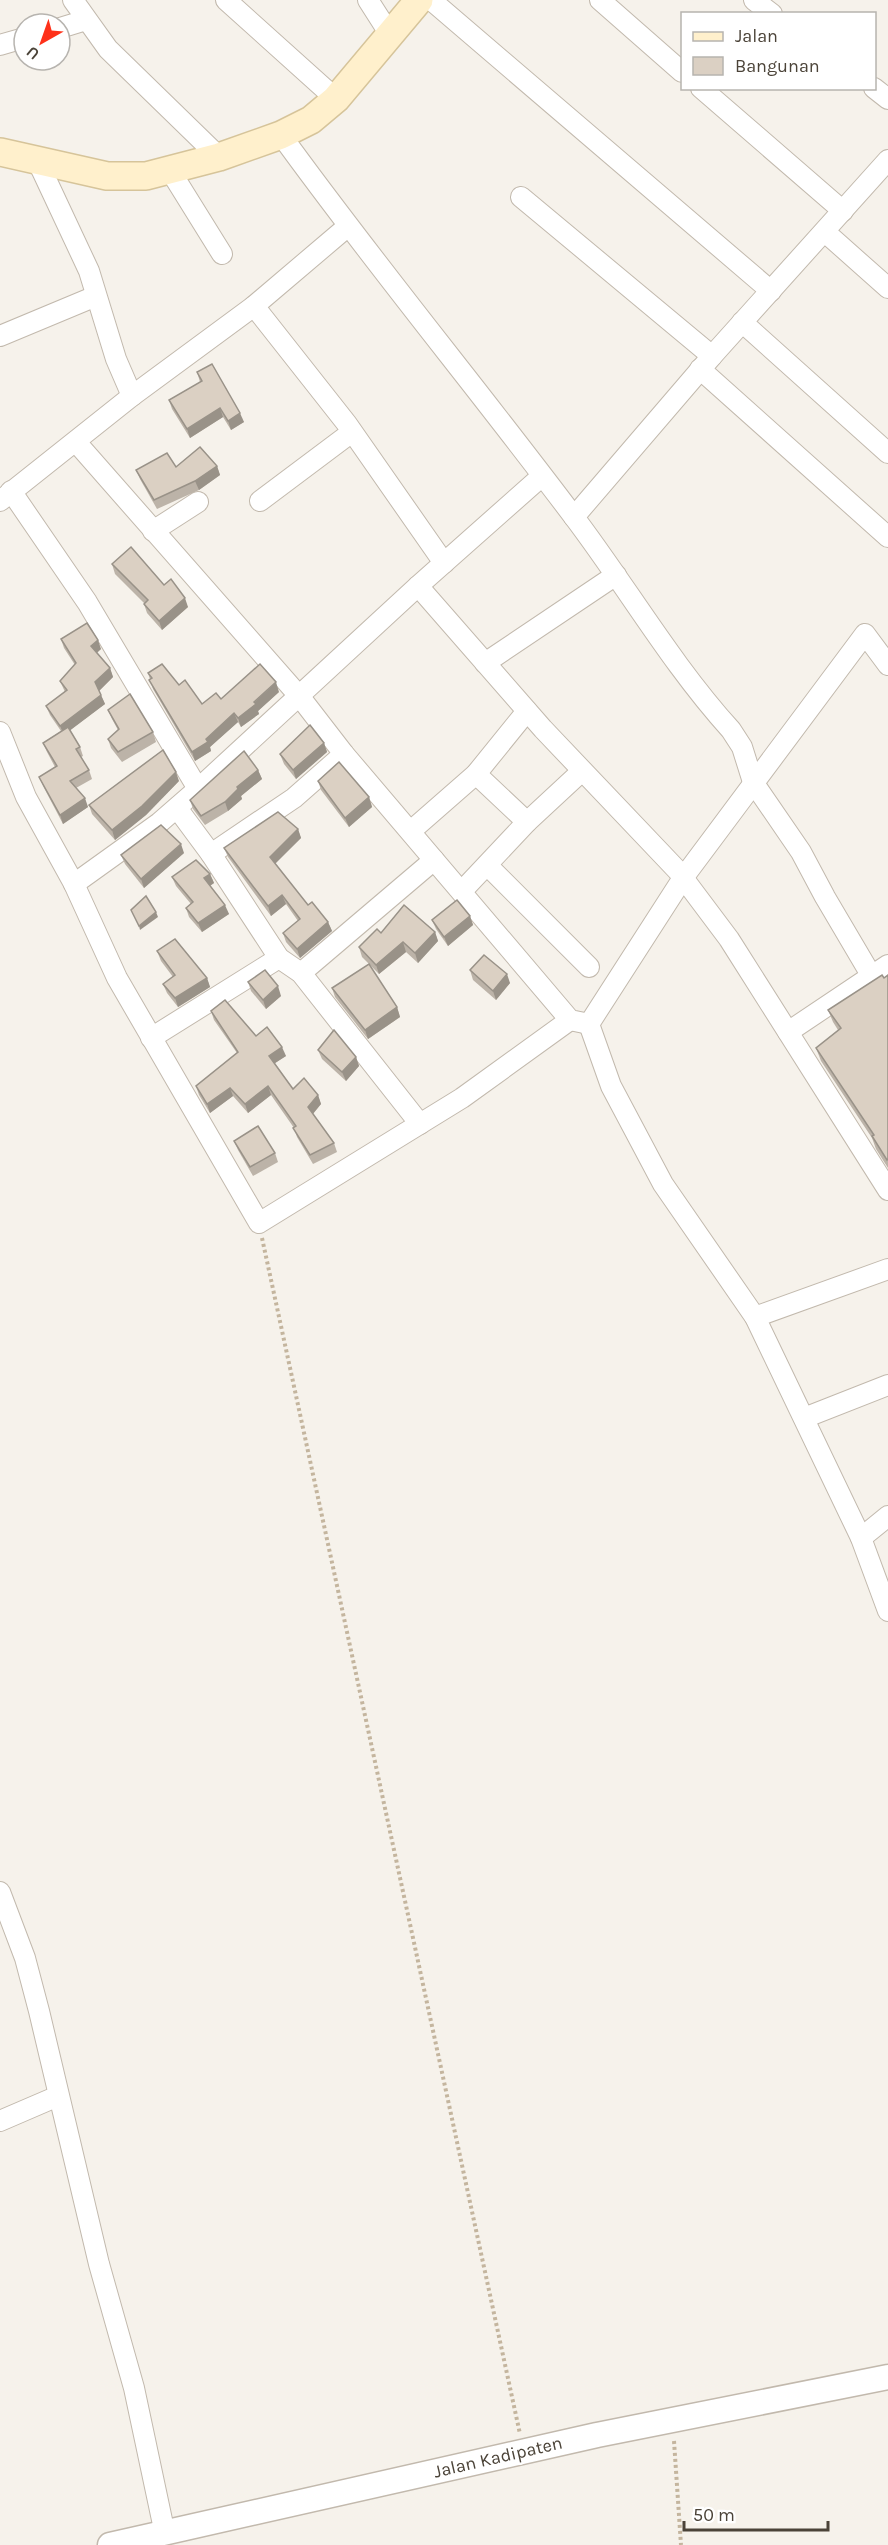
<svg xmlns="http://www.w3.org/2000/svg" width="888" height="2545" font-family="Karla,sans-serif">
<rect width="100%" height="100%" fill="#f6f2eb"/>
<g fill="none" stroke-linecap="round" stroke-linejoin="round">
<g stroke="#c2b9ad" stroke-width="22">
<g id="minor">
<path d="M 73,0 L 108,49 L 219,157"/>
<path d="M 226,0 L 336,99"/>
<path d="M 368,0 L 391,36"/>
<path d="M 431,0 L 771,291"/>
<path d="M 600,0 L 682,72"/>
<path d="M 754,0 L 772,14"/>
<path d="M 60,28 L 86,20"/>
<path d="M 0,45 L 24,38"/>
<path d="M 701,88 L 843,211"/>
<path d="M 874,88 L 888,99"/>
<path d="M 281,135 C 375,265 478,389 574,517 C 627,587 672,665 731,730 L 742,747 L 753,782 L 801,852 L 825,897 L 871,975"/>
<path d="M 37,160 L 89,271 L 116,359 L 132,396"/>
<path d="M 171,172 L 222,254"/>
<path d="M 521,197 L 712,356"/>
<path d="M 825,232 L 888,288"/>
<path d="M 254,306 L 347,424 L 444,563"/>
<path d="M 742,322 L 888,453"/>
<path d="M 0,336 L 96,296"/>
<path d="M 700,369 L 888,537"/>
<path d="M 76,442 L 300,697 L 344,754 L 570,1020 L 589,1024"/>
<path d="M 11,491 L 87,602 L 198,789"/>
<path d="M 0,501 L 132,396 L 254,306 L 347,227"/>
<path d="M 260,501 L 352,432"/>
<path d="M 574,517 L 712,356 L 888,160"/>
<path d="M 153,531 L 198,502"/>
<path d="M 418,586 L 543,729 L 678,871 L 729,939 L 888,1190"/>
<path d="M 485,663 L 616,575"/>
<path d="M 0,732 L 26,797 L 74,884 L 117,978 L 259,1223 L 462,1098 L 570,1020"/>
<path d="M 476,774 L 527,822"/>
<path d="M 177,808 L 211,854 L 279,958 L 301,973 L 420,1124"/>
<path d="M 412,830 L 476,774 L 527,711"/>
<path d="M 211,854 L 294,798 L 344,754"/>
<path d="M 488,866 L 589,967"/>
<path d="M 74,884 L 159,823 L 198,789 L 418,586 L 542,476"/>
<path d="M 462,891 L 527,822 L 582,771"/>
<path d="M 301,973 L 434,860"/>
<path d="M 589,1024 L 611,1086 L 663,1184 L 755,1317 L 861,1538 L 888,1611"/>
<path d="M 589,1024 L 683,878 L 865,634 L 888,665"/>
<path d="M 788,1032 L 888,965"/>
<path d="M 151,1038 L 279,958"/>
<path d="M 755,1317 L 888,1269"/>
<path d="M 804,1418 L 888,1385"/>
<path d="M 861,1538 L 888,1516"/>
<path d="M 0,1892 L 25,1958 L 39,2011 L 99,2264 L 134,2388 L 165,2534"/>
<path d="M 0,2121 L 58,2096"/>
</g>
</g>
<g stroke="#c2b9ad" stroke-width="27">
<path id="tertiary" d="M 110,2545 L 597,2435 L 888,2377"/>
</g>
<g stroke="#d6c49a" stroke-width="30">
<path id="secondary" d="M 0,152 L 107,176 L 146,176 L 219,157 L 281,135 L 311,120 L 336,99 L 419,0"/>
</g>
<g stroke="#c4b59e" stroke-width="4" stroke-dasharray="3 3" stroke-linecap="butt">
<path d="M 262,1238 L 520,2434"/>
<path d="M 674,2441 L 681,2545"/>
</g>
<use href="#minor" stroke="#fff" stroke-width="20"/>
<use href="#tertiary" stroke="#fff" stroke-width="24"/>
<use href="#secondary" stroke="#fff0cc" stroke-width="27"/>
</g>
<g fill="#bcb3a8">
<path d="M 197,372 L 244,422 L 231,430 L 223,417 L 190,438 L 172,409 L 169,400 L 200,382 Z"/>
<path d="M 217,466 L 220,475 L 199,490 L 157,509 L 140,479 L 136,470 Z"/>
<path d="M 112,564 L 164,585 L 188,607 L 162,630 L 147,613 L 144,604 L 144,603 L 115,574 Z"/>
<path d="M 61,639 L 101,649 L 97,653 L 110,668 L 113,677 L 99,691 L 105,704 L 70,730 L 80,747 L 83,756 L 81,757 L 89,770 L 92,779 L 76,788 L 88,807 L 63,824 L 43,786 L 39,777 L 55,767 L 47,752 L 43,743 L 61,731 L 50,715 L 46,706 L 65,692 L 60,681 L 75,665 L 64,648 Z"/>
<path d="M 148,673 L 179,685 L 202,704 L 221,699 L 279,692 L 258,711 L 259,714 L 241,727 L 238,722 L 210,747 L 211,751 L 195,761 L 153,689 Z"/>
<path d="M 108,710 L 153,732 L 156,742 L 122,762 L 111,748 L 108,739 L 118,730 L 112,719 Z"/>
<path d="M 324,743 L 327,752 L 296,779 L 284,764 L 280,754 Z"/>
<path d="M 258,770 L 262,779 L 241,796 L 242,799 L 228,811 L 205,825 L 193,809 L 190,800 Z"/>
<path d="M 179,781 L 146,815 L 115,840 L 92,814 L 89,805 Z"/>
<path d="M 318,781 L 369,797 L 372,807 L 349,827 L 321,790 Z"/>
<path d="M 298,829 L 301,838 L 275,863 L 308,905 L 328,922 L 332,931 L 300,958 L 286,942 L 283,933 L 298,921 L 286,904 L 271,916 L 228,857 L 224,848 Z"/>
<path d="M 184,853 L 144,888 L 125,864 L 121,855 Z"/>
<path d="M 210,874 L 214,883 L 210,886 L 229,914 L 202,932 L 189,917 L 186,908 L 191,904 L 176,886 L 172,877 Z"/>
<path d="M 470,916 L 473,925 L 448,946 L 436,929 L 432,920 Z"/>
<path d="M 435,932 L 438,941 L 418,963 L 406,952 L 379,974 L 362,957 L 359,947 L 381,933 Z"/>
<path d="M 157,951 L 207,978 L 210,987 L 178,1007 L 167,993 L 163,984 L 173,977 L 161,961 Z"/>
<path d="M 470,970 L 510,983 L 496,1000 L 473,980 Z"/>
<path d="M 888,975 L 888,1168 L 876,1149 L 872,1138 L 821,1061 L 816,1048 L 838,1030 L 833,1022 L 828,1010 Z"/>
<path d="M 248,982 L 281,996 L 266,1009 L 251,991 Z"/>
<path d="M 332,988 L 397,1007 L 400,1017 L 368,1039 L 335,997 Z"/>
<path d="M 211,1011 L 256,1036 L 286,1056 L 275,1063 L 293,1089 L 318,1095 L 321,1104 L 313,1114 L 334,1143 L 337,1152 L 313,1164 L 297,1137 L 294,1128 L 271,1095 L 248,1113 L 233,1096 L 210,1113 L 199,1095 L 196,1086 L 237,1053 L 214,1020 Z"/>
<path d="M 318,1050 L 356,1057 L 359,1066 L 346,1081 L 322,1059 Z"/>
<path d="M 234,1141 L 275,1153 L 278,1162 L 253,1176 L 238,1150 Z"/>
</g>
<g fill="#999288">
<path d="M 220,408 L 223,417 L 190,438 L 187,429 Z"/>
<path d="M 240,413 L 244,422 L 231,430 L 228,421 Z"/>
<path d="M 217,466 L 220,475 L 199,490 L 195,481 Z"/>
<path d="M 185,598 L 188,607 L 162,630 L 159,621 Z"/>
<path d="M 98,640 L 101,649 L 94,655 L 91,646 Z"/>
<path d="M 110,668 L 113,677 L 98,692 L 95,682 Z"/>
<path d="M 276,682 L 279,692 L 258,711 L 259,714 L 241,727 L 238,718 Z"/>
<path d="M 101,695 L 105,704 L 64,735 L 60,726 Z"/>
<path d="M 234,713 L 238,722 L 210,747 L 211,751 L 195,761 L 192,752 Z"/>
<path d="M 324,743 L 327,752 L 296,779 L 293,770 Z"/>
<path d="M 258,770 L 262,779 L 241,796 L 242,799 L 228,811 L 225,802 L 237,787 Z"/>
<path d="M 176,772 L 179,781 L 146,815 L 115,840 L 112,830 Z"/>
<path d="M 369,797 L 372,807 L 349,827 L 345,818 Z"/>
<path d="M 85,798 L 88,807 L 63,824 L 60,815 Z"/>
<path d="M 298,829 L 301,838 L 273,866 L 270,857 Z"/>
<path d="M 181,844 L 184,853 L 144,888 L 141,879 Z"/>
<path d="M 210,874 L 214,883 L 208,887 L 204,878 Z"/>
<path d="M 282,895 L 286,904 L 271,916 L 268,906 Z"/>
<path d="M 225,905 L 229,914 L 202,932 L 198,923 Z"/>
<path d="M 156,912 L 158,917 L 140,930 L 139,926 Z"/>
<path d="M 470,916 L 473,925 L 448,946 L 444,937 Z"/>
<path d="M 328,922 L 332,931 L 300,958 L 297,949 Z"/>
<path d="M 435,932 L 438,941 L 418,963 L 415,953 Z"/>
<path d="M 403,942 L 406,952 L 379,974 L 376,965 Z"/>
<path d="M 507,974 L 510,983 L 496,1000 L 493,991 Z"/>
<path d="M 207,978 L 210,987 L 178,1007 L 175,998 Z"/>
<path d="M 278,986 L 281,996 L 266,1009 L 263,1000 Z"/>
<path d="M 397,1007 L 400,1017 L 368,1039 L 365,1030 Z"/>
<path d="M 282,1047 L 286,1056 L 272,1065 L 269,1056 Z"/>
<path d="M 356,1057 L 359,1066 L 346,1081 L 342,1072 Z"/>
<path d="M 268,1086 L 271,1095 L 248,1113 L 245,1104 Z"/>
<path d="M 230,1088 L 233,1096 L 210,1113 L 207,1104 Z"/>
<path d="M 318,1095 L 321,1104 L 311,1116 L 308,1107 Z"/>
</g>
<g fill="#dbd0c3" stroke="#999288" stroke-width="1.5">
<path d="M 212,364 L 240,413 L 228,421 L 220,408 L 187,429 L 169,400 L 202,381 L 197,372 Z"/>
<path d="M 200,447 L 217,466 L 195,481 L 154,500 L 136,470 L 167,453 L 176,467 Z"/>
<path d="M 131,547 L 164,585 L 171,579 L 185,598 L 159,621 L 144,604 L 148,600 L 112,564 Z"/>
<path d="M 87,623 L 98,640 L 91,646 L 110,668 L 95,682 L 101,695 L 60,726 L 46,706 L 67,690 L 60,681 L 76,663 L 61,639 Z"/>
<path d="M 162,664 L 179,685 L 185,680 L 202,704 L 216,693 L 221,699 L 260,664 L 276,682 L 254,702 L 256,704 L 238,718 L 234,713 L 206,739 L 208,742 L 192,752 L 149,680 L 152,678 L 148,673 Z"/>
<path d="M 130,694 L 153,732 L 118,752 L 108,739 L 119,729 L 108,710 Z"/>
<path d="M 310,725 L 324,743 L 293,770 L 280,754 Z"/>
<path d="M 68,727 L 80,747 L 76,749 L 89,770 L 70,781 L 85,798 L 60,815 L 39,777 L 57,766 L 43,743 Z"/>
<path d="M 163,750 L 176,772 L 142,806 L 112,830 L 89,805 Z"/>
<path d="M 244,751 L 258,770 L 237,787 L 238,789 L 225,802 L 201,816 L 190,800 Z"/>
<path d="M 339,762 L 369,797 L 345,818 L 318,781 Z"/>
<path d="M 278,812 L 298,829 L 270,857 L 308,905 L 312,902 L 328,922 L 297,949 L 283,933 L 300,919 L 282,895 L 268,906 L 224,848 Z"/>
<path d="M 161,825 L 181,844 L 141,879 L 121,855 Z"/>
<path d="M 196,860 L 210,874 L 204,878 L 225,905 L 198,923 L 186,908 L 193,902 L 172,877 Z"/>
<path d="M 146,896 L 156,912 L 139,926 L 131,910 Z"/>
<path d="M 457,900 L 470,916 L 444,937 L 432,920 Z"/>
<path d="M 404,905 L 435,932 L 415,953 L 403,942 L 376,965 L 359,947 L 377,929 L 381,933 Z"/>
<path d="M 175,939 L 207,978 L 175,998 L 163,984 L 175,975 L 157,951 Z"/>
<path d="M 484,955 L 507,974 L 493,991 L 470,970 Z"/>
<path d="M 369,964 L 397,1007 L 365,1030 L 332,988 Z"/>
<path d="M 265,970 L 278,986 L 263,1000 L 248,982 Z"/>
<path d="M 882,975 L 884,978 L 888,975 L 888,1159 L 887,1160 L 872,1136 L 874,1135 L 816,1048 L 841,1028 L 828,1010 Z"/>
<path d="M 225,1000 L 256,1036 L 267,1027 L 282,1047 L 269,1056 L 293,1089 L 304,1078 L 318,1095 L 308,1107 L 334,1143 L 310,1155 L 293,1128 L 296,1126 L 268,1086 L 245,1104 L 230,1088 L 207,1104 L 196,1086 L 238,1052 L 211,1011 Z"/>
<path d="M 334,1030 L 356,1057 L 342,1072 L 318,1050 Z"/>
<path d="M 258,1126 L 275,1153 L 250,1167 L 234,1141 Z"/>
</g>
<g text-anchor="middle" stroke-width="5" stroke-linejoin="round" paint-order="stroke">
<g font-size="18" fill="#4b4338" stroke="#fff">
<text transform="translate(498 2457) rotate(-13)" y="6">Jalan Kadipaten</text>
</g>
</g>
<rect x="681" y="12" width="195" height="78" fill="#ffffff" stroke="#b7b4af" stroke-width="1.5"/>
<rect x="693" y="32" width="30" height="9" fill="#fff0cc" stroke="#b7b4af" stroke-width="1.5"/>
<text x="735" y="42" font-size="18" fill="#4b4338">Jalan</text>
<rect x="693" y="57" width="30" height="18" fill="#dbd0c3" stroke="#b7b4af" stroke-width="1.5"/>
<text x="735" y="72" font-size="18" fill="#4b4338">Bangunan</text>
<g transform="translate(42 42) rotate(220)"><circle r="28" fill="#ffffff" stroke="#b7b4af" stroke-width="1.5"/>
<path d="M0-4.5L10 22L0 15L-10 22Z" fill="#fe311a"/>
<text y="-9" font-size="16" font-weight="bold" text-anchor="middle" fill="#4b4338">U</text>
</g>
<path d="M684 2521v9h144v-9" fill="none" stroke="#4b4338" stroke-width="3"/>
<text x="693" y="2521" font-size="18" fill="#4b4338" stroke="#ffffff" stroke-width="4.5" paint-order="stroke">50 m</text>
</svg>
